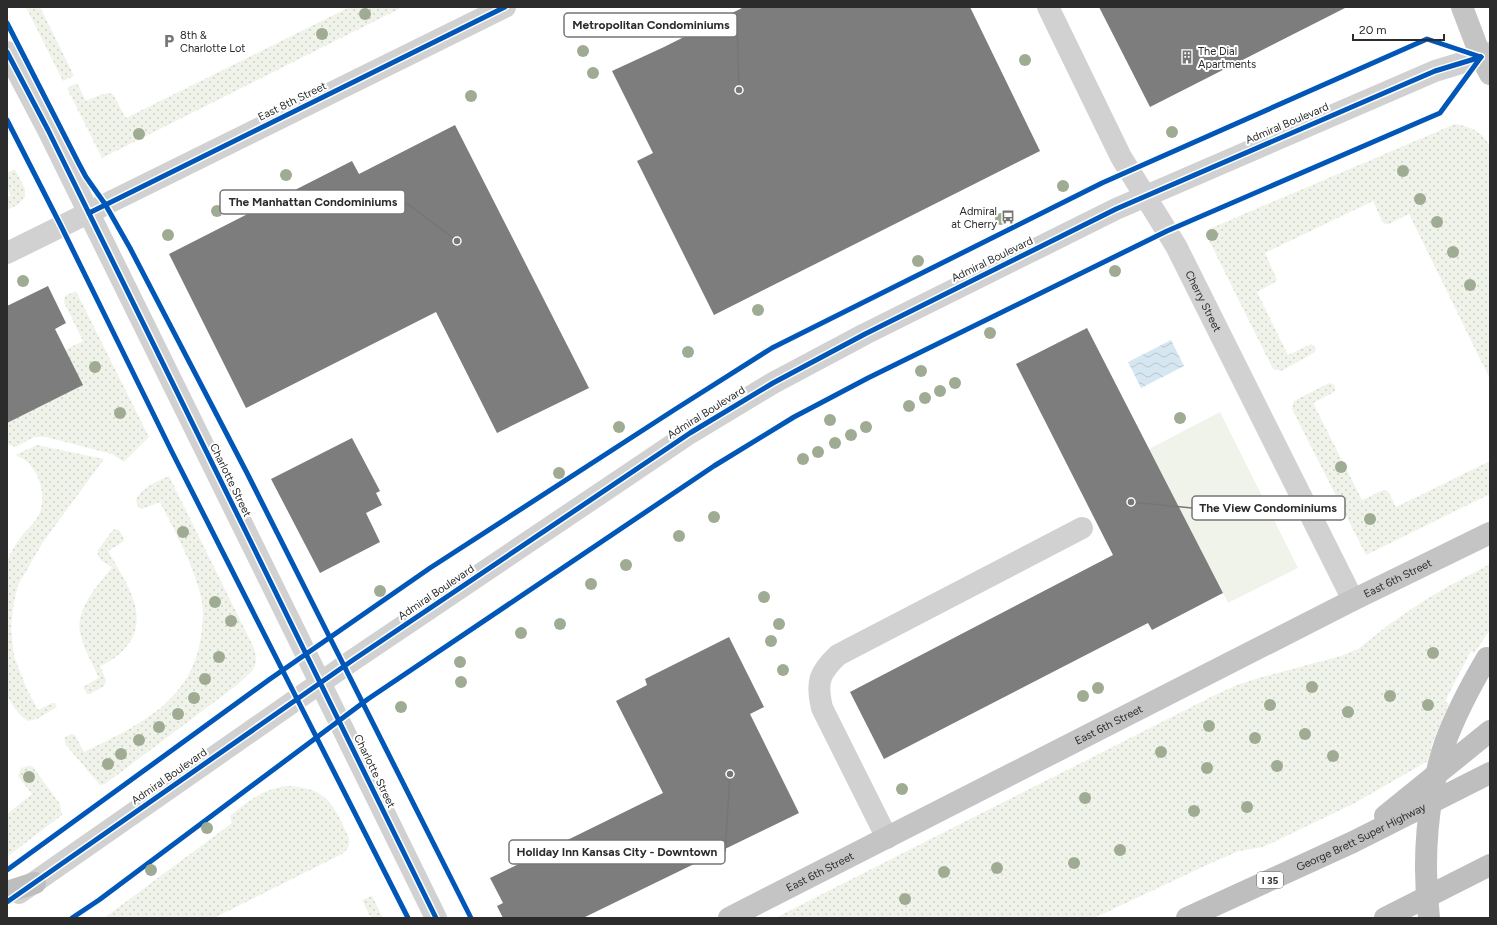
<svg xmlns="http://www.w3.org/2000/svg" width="1497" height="925" font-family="Figtree,sans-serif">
<defs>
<pattern id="grass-dots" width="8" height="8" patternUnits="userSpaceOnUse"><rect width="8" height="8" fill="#f0f3ea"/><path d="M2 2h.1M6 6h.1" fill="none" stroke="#ced0c9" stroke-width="1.8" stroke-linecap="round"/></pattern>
<pattern id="water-waves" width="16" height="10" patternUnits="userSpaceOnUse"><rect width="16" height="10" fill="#d6e7f1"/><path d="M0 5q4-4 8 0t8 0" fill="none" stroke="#b8c6cf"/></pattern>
</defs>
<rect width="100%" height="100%" fill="#fff"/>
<g fill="url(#grass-dots)">
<path d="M 26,7 L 40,7 L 74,76 L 63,81 Z"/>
<path d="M 350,7 L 403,7 L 102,158 L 67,88 L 77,83 L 86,101 C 118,87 110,92 126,118 Z"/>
<path d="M 1455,124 C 1470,127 1482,131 1490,146 L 1490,379 L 1409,214 L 1389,224 L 1385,224 L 1382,221 L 1373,201 L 1265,253 L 1277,280 L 1275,282 L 1257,292 L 1288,355 L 1311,344 L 1316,348 L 1315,352 L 1312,354 L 1281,371 L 1273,369 L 1206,234 L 1209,229 Z"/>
<path d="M 15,169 L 25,189 L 25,197 L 19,204 L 7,210 L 7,197 L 11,195 L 7,188 L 7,173 Z"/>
<path d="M 76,291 L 149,437 L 124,462 L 112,454 L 46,437 L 34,437 L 16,447 L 7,444 L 7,423 L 65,350 L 83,341 L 64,302 L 65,296 Z"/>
<path d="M 1329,383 L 1334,385 L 1335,389 L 1334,392 L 1313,403 L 1362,500 L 1383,490 C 1391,490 1392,501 1396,507 L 1490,461 L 1490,494 L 1366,555 L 1292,409 L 1294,401 Z"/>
<path d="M 37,445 L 104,459 L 43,542 L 18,585 L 14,602 L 11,626 L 14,656 L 26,687 L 38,710 L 52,703 L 55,703 L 57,707 L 37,719 L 28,721 C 19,716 12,705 7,695 L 7,561 C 11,553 15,544 21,537 C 26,530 33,525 37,518 C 48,501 41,473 26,461 C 23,458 18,457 15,455 Z"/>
<path d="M 169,476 L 254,648 C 260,669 251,672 237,685 L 105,784 L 100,785 L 66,745 L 65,743 L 65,737 L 72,734 L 75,735 L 84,752 C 137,726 192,702 201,636 C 203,623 204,609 201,597 C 193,563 175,532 160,502 L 142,509 L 139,508 L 136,501 C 139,488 159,481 169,476 Z"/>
<path d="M 115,529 L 119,530 L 123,537 L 124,541 L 108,551 C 126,583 157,623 118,655 C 113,660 106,663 100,666 L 106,680 L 104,686 L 90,694 L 87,694 L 83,687 L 99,678 C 92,663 83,648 80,632 C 76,607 98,586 112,567 C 105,562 96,560 98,550 L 112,531 Z"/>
<path d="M 1490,564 L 1490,630 L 1474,653 L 1471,651 L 1445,701 L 1449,704 L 1433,741 L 1428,761 L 1353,804 L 1263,847 L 1239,851 L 1209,864 L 1094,918 L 775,918 L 1217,694 L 1237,685 L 1259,678 L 1341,656 L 1358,649 L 1391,623 L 1422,602 L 1447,587 Z"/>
<path d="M 28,766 L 33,767 L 60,804 L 62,815 L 7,857 L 7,814 L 32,794 L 18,776 L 21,768 Z"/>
<path d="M 285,786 C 327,787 333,803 349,838 C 350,846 348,849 342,854 L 214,918 L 104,918 L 232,823 L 230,818 L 231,815 C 249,801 262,790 285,786 Z"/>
<path d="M 372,896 L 383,918 L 371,918 L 362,900 Z"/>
</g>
<path fill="#f0f3ea" d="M 1220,412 L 1298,568 L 1228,603 L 1149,449 Z"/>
<path fill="url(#water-waves)" d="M 1171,340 L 1184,366 L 1141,388 L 1128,362 Z"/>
<g fill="#7d7d7d">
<path d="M 744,7 L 970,7 L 1040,151 L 714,315 L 637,161 L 653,153 L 612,71 L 664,47 Z"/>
<path d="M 1099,7 L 1347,7 L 1150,107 Z"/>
<path d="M 455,125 L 589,388 L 497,433 L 436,312 L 246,408 L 169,254 L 352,161 L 359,174 Z"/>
<path d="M 48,286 L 66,323 L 55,329 L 83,385 L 7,423 L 7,306 Z"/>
<path d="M 1087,328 L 1223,593 L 1152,630 L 1148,623 L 884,759 L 850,692 L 1113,555 L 1016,364 Z"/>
<path d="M 352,438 L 380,491 L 376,493 L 382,505 L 366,513 L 380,542 L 320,573 L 271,479 Z"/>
<path d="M 729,637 L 764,707 L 750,714 L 799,813 L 583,918 L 503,918 L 497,906 L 503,903 L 490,878 L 663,793 L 616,701 L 647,685 L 645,679 Z"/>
</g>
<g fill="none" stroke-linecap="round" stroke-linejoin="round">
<g stroke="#d1d1d1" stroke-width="22">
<path id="s1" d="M 1048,7 L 1121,157 L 1176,246 L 1353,600"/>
<path d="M 7,52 L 48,130 L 436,918"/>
<path d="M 7,253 L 505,7"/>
<path d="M 887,838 L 822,708 C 816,682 819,673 838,655 L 1082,528"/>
<path d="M 19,893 L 353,660 L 690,433 L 773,383 L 865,334 L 1116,209 L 1435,71 L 1481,57 L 1490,53"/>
</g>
<g stroke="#c4c4c4" stroke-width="22">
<path d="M 1462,7 L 1481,57 L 1490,74"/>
<path id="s2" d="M 729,918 L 1353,600 L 1490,533"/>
</g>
<g stroke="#bebebe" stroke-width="22">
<path d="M 1385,816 L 1490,731"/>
<path d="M 7,892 L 35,883"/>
<path id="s3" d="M 1187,918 L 1353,842 L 1490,773"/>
<path d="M 1385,918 L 1490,865"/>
</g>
<path stroke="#bebebe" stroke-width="22" d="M 1429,918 C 1422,860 1427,798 1445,743 C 1456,713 1471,685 1487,658"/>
<g stroke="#fff" stroke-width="8">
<g id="cycleway">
<path d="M 7,23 L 79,164 L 86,177 L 105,204 L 130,248 L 247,473 L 471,918"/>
<path d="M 7,52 L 48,130 L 436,918"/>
<path d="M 7,120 L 61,226 L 172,452 L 408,918"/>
<path d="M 89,213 L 505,7"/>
<path d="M 7,870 L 270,679 L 430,568 L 674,410 L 772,348 L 1102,183 L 1427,39 L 1481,57"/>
<path d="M 7,902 L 353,660 L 690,433 L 773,383 L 865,334 L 1116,209 L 1435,71 L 1481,57"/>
<path d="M 72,918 L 99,900 L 368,699 L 714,466 L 794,417 L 868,378 L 1167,231 L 1440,113 L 1481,57"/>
</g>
</g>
<use href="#cycleway" stroke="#0057b8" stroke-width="5"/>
</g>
<g fill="#9fac93">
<circle cx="365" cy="14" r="6"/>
<circle cx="322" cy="34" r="6"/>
<circle cx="583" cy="51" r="6"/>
<circle cx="1025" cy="60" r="6"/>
<circle cx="593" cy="73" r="6"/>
<circle cx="471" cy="96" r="6"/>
<circle cx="1172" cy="132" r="6"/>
<circle cx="139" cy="134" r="6"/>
<circle cx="1403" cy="171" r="6"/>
<circle cx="286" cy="175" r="6"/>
<circle cx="1063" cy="186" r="6"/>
<circle cx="1420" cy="199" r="6"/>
<circle cx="217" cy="211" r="6"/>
<circle cx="1001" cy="219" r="6"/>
<circle cx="1437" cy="222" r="6"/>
<circle cx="168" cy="235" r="6"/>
<circle cx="1212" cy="235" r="6"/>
<circle cx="1453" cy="252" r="6"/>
<circle cx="918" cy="261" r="6"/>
<circle cx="1115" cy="271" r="6"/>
<circle cx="23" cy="281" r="6"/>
<circle cx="1470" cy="285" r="6"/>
<circle cx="758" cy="310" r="6"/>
<circle cx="990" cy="333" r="6"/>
<circle cx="688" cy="352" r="6"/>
<circle cx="95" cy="367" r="6"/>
<circle cx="921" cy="371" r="6"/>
<circle cx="955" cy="383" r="6"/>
<circle cx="940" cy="391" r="6"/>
<circle cx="925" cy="398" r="6"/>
<circle cx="909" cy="406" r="6"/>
<circle cx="120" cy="413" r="6"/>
<circle cx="1180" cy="418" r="6"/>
<circle cx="830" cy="420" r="6"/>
<circle cx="619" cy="427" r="6"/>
<circle cx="866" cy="427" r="6"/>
<circle cx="851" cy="435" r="6"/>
<circle cx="835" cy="443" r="6"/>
<circle cx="818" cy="452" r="6"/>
<circle cx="803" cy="459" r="6"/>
<circle cx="1341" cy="467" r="6"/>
<circle cx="559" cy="473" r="6"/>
<circle cx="714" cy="517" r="6"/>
<circle cx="1370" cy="519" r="6"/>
<circle cx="183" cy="532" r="6"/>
<circle cx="679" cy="536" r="6"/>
<circle cx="626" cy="565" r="6"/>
<circle cx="591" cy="584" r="6"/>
<circle cx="380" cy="591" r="6"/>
<circle cx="764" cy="597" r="6"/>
<circle cx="215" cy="602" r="6"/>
<circle cx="231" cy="621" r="6"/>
<circle cx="560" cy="624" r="6"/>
<circle cx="779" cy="624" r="6"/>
<circle cx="521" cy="633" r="6"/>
<circle cx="771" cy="641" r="6"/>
<circle cx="1433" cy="653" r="6"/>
<circle cx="219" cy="657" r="6"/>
<circle cx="460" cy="662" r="6"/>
<circle cx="783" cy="670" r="6"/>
<circle cx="205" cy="679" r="6"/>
<circle cx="461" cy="682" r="6"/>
<circle cx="1312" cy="687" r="6"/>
<circle cx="1098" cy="688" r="6"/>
<circle cx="1083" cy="696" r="6"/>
<circle cx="1390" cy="696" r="6"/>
<circle cx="194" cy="698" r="6"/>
<circle cx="1270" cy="705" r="6"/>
<circle cx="1428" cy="705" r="6"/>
<circle cx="401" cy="707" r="6"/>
<circle cx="1348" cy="712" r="6"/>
<circle cx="178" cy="714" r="6"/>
<circle cx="1209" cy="726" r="6"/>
<circle cx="159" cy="727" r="6"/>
<circle cx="1305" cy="734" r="6"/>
<circle cx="1255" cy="738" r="6"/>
<circle cx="139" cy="740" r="6"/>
<circle cx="1161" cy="752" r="6"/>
<circle cx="121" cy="754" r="6"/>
<circle cx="1333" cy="756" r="6"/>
<circle cx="108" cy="764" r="6"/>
<circle cx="1277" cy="766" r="6"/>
<circle cx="1207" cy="768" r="6"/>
<circle cx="29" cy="777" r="6"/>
<circle cx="902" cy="789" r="6"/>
<circle cx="1085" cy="798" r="6"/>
<circle cx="1247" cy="807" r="6"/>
<circle cx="1194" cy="811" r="6"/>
<circle cx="207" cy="828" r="6"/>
<circle cx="1120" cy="850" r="6"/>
<circle cx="1074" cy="863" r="6"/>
<circle cx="997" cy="868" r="6"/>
<circle cx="151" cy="870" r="6"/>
<circle cx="944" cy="872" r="6"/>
<circle cx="905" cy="899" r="6"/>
</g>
<defs>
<g id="parking-bare" transform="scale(1.08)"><path d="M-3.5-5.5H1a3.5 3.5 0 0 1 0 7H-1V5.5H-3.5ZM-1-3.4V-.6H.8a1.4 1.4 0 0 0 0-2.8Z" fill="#767676" stroke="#fff" stroke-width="2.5" paint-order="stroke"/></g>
<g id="building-bare" transform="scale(1.08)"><path d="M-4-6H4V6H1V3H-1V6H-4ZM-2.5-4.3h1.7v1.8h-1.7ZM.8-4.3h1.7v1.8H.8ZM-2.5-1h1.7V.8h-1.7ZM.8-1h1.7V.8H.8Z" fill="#767676" stroke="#fff" stroke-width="2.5" paint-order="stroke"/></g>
<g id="bus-bare" transform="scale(1.08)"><path d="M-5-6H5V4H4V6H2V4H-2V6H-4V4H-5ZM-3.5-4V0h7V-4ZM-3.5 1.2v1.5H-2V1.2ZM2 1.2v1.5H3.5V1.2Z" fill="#767676" stroke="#fff" stroke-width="2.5" paint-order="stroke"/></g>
</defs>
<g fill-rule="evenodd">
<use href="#parking-bare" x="169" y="41"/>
<use href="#building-bare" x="1187" y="57"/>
<use href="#bus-bare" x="1008" y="217"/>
</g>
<g text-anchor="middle" stroke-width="4" stroke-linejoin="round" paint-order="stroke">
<rect fill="#fff" stroke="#6b6b6b" stroke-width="1" x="1257" y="872" width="26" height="16" rx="3"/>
<g font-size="10" font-weight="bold" fill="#2c2c2c">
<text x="1270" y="884">I 35</text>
</g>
<g font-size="11" fill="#2c2c2c" stroke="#fff" text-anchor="start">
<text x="180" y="39">8th &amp;<tspan x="180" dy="13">Charlotte Lot</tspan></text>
<text x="1198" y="55">The Dial<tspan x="1198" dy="13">Apartments</tspan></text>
<text x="997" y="215" text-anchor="end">Admiral<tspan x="997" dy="13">at Cherry</tspan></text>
</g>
<g font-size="11" fill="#2c2c2c" stroke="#fff">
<text transform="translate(292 101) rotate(-26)" y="4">East 8th Street</text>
<text transform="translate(1287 123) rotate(-23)" y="4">Admiral Boulevard</text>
<text transform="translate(992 259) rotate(-26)" y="4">Admiral Boulevard</text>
<text dy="4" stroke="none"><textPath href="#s1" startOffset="333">Cherry Street</textPath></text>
<text transform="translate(706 412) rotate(-32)" y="4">Admiral Boulevard</text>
<text transform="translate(231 480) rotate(64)" y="4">Charlotte Street</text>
<text dy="4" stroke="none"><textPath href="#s2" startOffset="750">East 6th Street</textPath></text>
<text transform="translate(436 592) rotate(-34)" y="4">Admiral Boulevard</text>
<text dy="4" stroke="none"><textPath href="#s2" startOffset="426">East 6th Street</textPath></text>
<text transform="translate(375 771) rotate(64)" y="4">Charlotte Street</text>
<text transform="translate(169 776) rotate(-35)" y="4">Admiral Boulevard</text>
<text dy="4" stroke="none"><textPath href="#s3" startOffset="192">George Brett Super Highway</textPath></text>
<text dy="4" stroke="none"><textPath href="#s2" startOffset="102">East 6th Street</textPath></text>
</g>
</g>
<path fill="none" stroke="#767676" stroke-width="1.5" d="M739 90L737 25M457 241L405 202M1131 502L1192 508M730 774L725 852"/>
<g fill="#767676" stroke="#fff" stroke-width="1.5">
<circle cx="739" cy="90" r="4"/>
<circle cx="457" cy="241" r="4"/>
<circle cx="1131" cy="502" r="4"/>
<circle cx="730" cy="774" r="4"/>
</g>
<g fill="#fff" stroke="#767676" stroke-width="1.5">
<rect x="564" y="13" width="173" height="24" rx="4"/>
<rect x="220" y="190" width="185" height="24" rx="4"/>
<rect x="1192" y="496" width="153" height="24" rx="4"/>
<rect x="509" y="840" width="216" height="24" rx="4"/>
</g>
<g font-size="12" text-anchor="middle" font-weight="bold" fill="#2c2c2c">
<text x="651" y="29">Metropolitan Condominiums</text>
<text x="313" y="206">The Manhattan Condominiums</text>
<text x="1268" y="512">The View Condominiums</text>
<text x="617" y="856">Holiday Inn Kansas City - Downtown</text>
</g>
<rect width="1497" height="925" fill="none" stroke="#2c2c2c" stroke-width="16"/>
<path d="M1353 34v6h91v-6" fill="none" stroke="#2c2c2c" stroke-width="2"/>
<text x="1359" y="34" font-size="12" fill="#2c2c2c" stroke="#ffffff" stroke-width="3" paint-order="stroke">20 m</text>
</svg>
